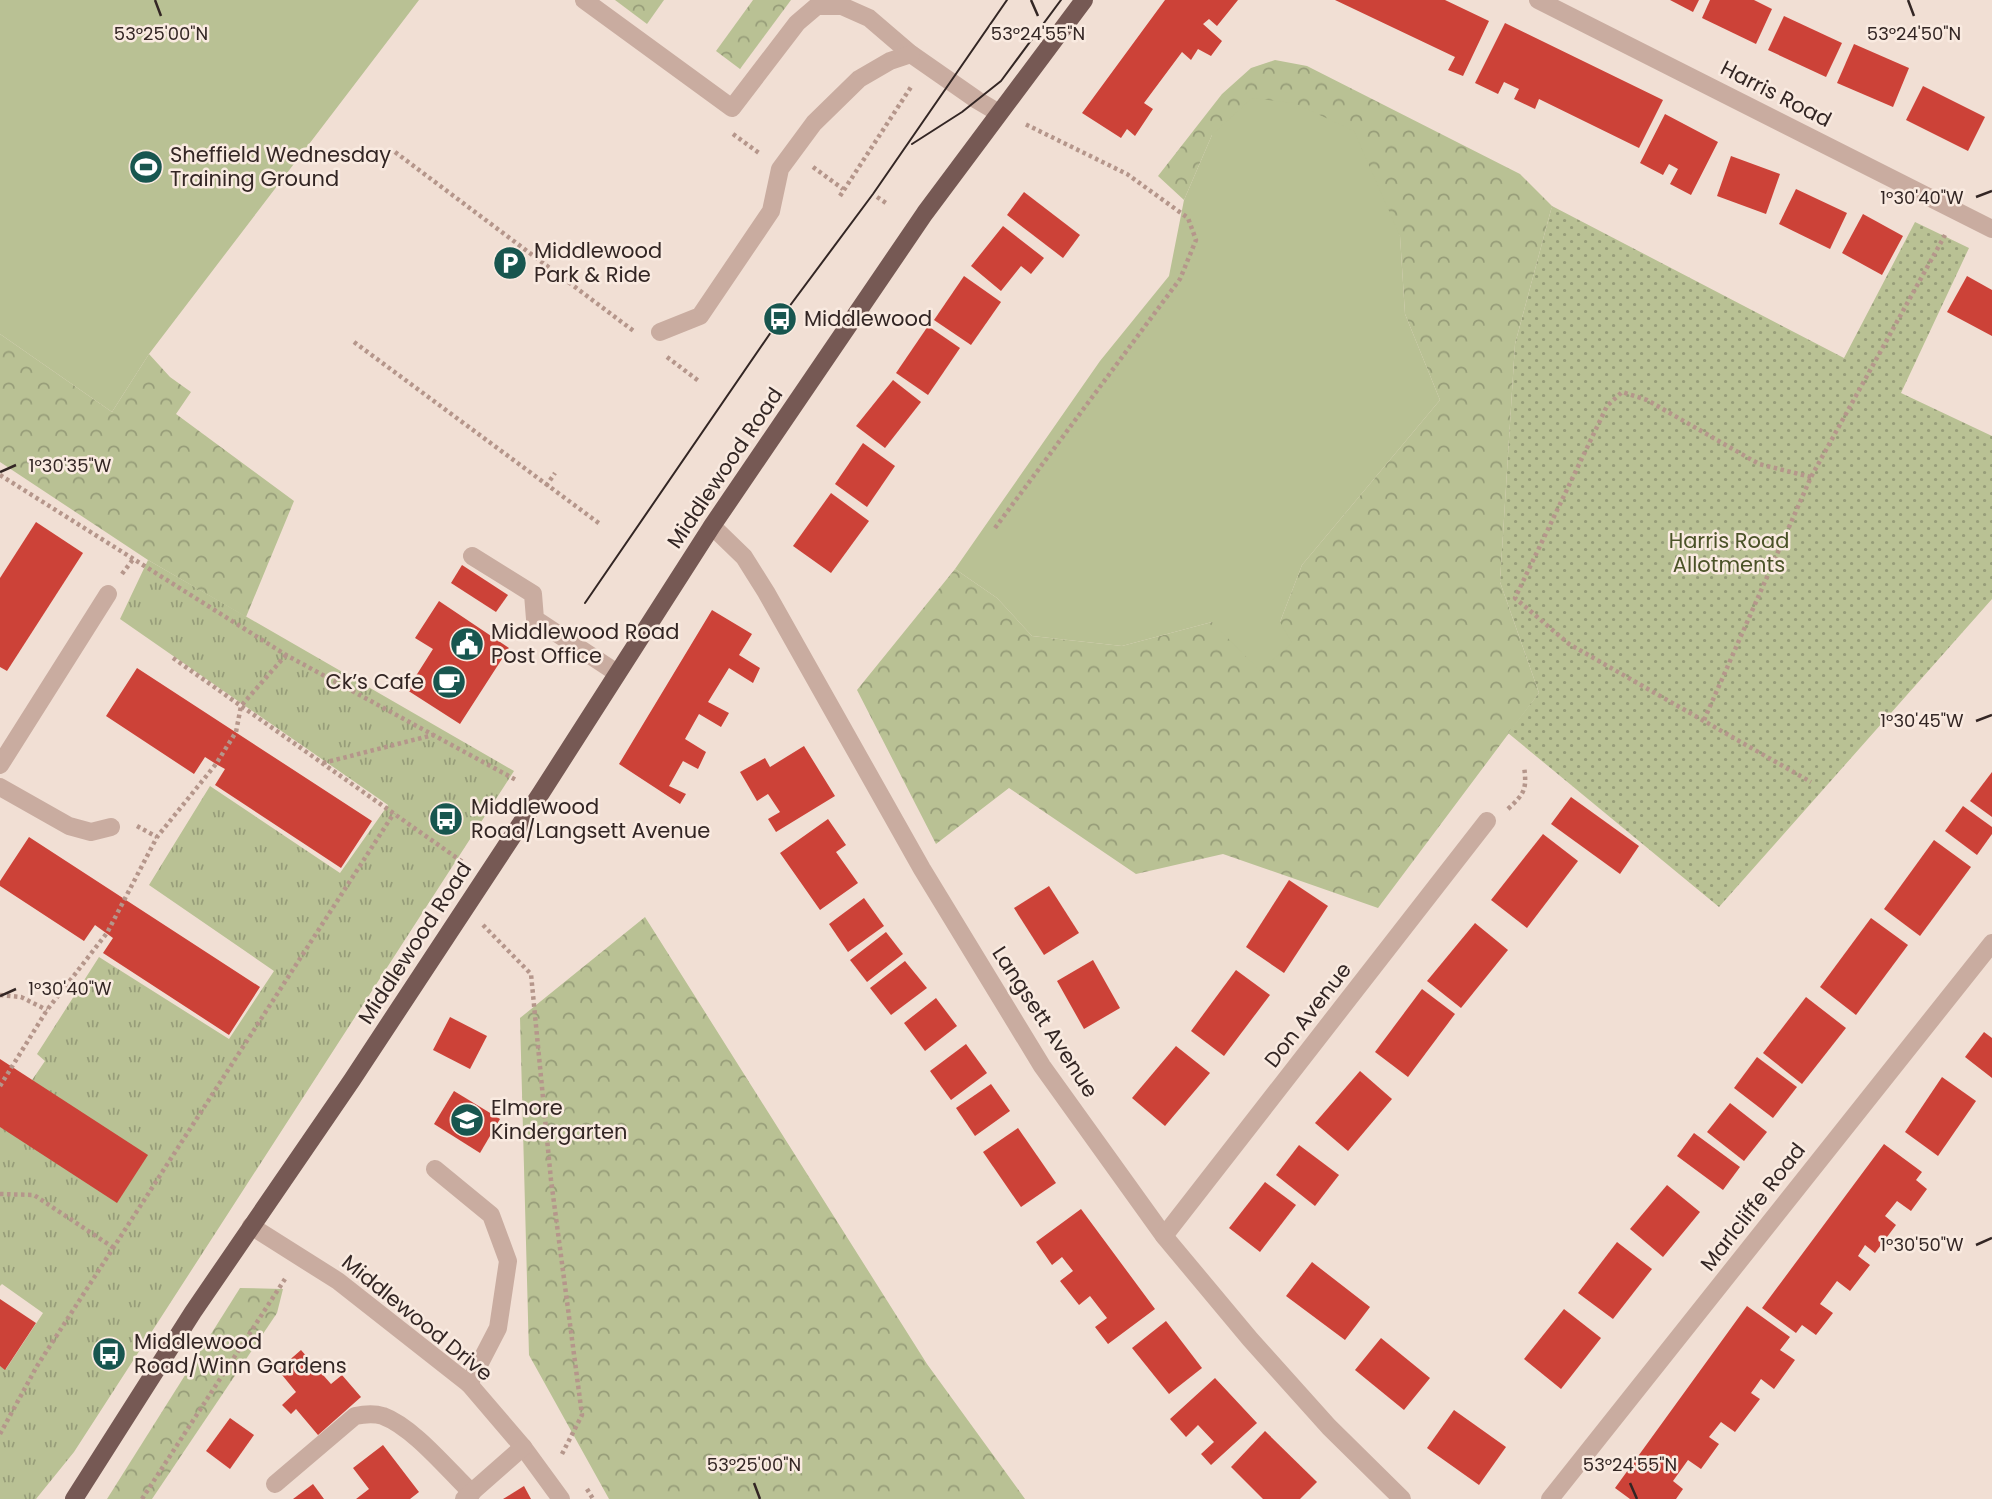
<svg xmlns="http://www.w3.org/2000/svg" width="1992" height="1499" font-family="Poppins,sans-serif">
<defs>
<pattern id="grass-tufts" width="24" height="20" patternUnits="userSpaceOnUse" patternTransform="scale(1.75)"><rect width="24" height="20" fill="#b9c194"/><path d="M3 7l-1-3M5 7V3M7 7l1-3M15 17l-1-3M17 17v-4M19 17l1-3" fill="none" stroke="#979d79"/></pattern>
<pattern id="forest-crowns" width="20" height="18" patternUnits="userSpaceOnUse" patternTransform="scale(1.75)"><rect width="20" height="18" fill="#b9c194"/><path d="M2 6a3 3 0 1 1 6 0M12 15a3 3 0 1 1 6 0" fill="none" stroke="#979d79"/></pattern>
<pattern id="garden-dots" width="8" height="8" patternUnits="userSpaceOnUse" patternTransform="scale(1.75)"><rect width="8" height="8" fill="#b9c194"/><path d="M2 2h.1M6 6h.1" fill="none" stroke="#979d79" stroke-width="1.8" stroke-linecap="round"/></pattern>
</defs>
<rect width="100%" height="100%" fill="#f1dfd4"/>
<path fill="url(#grass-tufts)" d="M 148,560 L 514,771 L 74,1452 L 36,1499 L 0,1499 L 0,1366 L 6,1369 L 43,1313 L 2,1284 L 0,1286 L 0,1127 L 45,1061 L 37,1054 L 99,957 L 229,1039 L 274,971 L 149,885 L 210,786 L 340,873 L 388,805 L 120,619 Z"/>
<g fill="url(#forest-crowns)">
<path d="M 615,0 L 664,0 L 647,24 Z"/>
<path d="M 753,0 L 791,0 L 740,69 L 716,51 Z"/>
<path d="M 1275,60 L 1307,66 L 1520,174 L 1552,206 L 1515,344 L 1500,582 L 1539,693 L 1378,908 L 1223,854 L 1136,874 L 1009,788 L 936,844 L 857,690 L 955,569 L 997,598 L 1032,636 L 1122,646 L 1212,622 L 1280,622 L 1302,565 L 1440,400 L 1405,314 L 1400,236 L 1212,135 L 1184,200 L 1158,176 L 1222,94 L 1251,68 Z"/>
<path d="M 0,334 L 112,412 L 149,354 L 170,377 L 191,392 L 176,414 L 294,501 L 246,617 L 148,560 L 0,462 Z"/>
<path d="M 645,917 L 927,1364 L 1025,1499 L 609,1499 L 529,1355 L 520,1018 Z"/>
<path d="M 240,1288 L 283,1289 L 277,1313 L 152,1499 L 107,1499 Z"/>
</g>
<g fill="#b9c194">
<path d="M 0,0 L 419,0 L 149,354 L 112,412 L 0,334 Z"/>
<path d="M 1252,98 L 1294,103 L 1354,131 L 1400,236 L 1405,314 L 1440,400 L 1302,565 L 1280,622 L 1292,643 L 1260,671 L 1212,622 L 1122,646 L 1032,636 L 997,598 L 955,569 L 1100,361 L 1169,276 L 1184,200 L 1212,135 Z"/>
</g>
<path fill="url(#garden-dots)" d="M 1552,206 L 1844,358 L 1915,222 L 1969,248 L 1901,393 L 1992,436 L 1992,599 L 1719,907 L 1508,733 L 1539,693 L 1500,582 L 1515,344 Z"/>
<g fill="#cc4238">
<path d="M 1165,0 L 1238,0 L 1217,26 L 1209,19 L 1203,24 L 1222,41 L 1211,56 L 1198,49 L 1191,60 L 1182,52 L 1144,103 L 1153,109 L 1135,136 L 1127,129 L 1121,138 L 1082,113 Z"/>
<path d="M 1335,0 L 1445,0 L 1489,21 L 1463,76 L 1448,70 L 1455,57 Z"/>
<path d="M 1670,0 L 1699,0 L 1693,12 Z"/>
<path d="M 1710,0 L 1754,0 L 1772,9 L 1756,44 L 1702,18 Z"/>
<path d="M 1784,16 L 1842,43 L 1826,77 L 1768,50 Z"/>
<path d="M 1505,23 L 1663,100 L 1639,148 L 1539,99 L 1535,109 L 1514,99 L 1519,89 L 1504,82 L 1498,94 L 1475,83 Z"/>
<path d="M 1854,44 L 1909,68 L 1893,107 L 1837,83 Z"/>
<path d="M 1923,86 L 1985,117 L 1968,151 L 1906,120 Z"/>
<path d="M 1665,114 L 1718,142 L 1691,195 L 1670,184 L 1678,169 L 1669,164 L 1663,175 L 1640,163 Z"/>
<path d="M 1731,156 L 1780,174 L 1766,214 L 1717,196 Z"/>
<path d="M 1796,189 L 1847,213 L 1830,249 L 1779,224 Z"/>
<path d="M 1024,192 L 1080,235 L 1063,258 L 1007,215 Z"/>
<path d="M 1863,214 L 1903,236 L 1882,275 L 1842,253 Z"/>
<path d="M 1003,226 L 1044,258 L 1031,274 L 1021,266 L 1001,291 L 971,266 Z"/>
<path d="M 964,276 L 1001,302 L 971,345 L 934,320 Z"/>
<path d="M 1967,276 L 1992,290 L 1992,336 L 1947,312 Z"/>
<path d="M 928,326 L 960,348 L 928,395 L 896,373 Z"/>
<path d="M 893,380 L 921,402 L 885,448 L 856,426 Z"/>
<path d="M 863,443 L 895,466 L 867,507 L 835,484 Z"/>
<path d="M 831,493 L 869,521 L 831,573 L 793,546 Z"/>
<path d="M 36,522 L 83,553 L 7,671 L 0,667 L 0,578 Z"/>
<path d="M 462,565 L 508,595 L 496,612 L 451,583 Z"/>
<path d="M 439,601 L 509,648 L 460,724 L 407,690 L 433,649 L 415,638 Z"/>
<path d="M 712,610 L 752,634 L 739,655 L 760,668 L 753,683 L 729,668 L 708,702 L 729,713 L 721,727 L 699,714 L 685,739 L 706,752 L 698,769 L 683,761 L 669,786 L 686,794 L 680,804 L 619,764 Z"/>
<path d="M 137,668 L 372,821 L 341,868 L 215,785 L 225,769 L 216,764 L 205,757 L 194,774 L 106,716 Z"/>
<path d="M 804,746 L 835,796 L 776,832 L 768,819 L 780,812 L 768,794 L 757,801 L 740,772 L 765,758 L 770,767 Z"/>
<path d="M 1992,772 L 1992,817 L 1970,801 Z"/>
<path d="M 1571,797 L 1639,846 L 1620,874 L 1551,824 Z"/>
<path d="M 1963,806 L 1992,827 L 1992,834 L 1977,855 L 1945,831 Z"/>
<path d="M 828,819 L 846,845 L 836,852 L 858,883 L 820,910 L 780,853 Z"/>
<path d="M 1543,834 L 1578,861 L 1527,928 L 1491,900 Z"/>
<path d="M 29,837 L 260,987 L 229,1035 L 103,953 L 113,938 L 95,925 L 84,941 L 0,886 L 0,881 Z"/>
<path d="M 1934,840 L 1971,867 L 1920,936 L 1884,909 Z"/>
<path d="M 1289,880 L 1328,906 L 1284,973 L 1246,947 Z"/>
<path d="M 1049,886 L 1079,933 L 1044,955 L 1014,908 Z"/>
<path d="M 864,898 L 884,926 L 848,952 L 829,924 Z"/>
<path d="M 1871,918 L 1908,945 L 1856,1015 L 1820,987 Z"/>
<path d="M 1475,923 L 1508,950 L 1461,1008 L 1427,981 Z"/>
<path d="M 886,932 L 903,954 L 867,982 L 850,960 Z"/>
<path d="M 1093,960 L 1120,1008 L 1084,1029 L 1057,981 Z"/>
<path d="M 905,961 L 927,988 L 891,1015 L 870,988 Z"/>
<path d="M 1236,970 L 1270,995 L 1224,1056 L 1191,1031 Z"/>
<path d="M 1422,989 L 1455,1014 L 1408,1077 L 1375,1052 Z"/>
<path d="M 1806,997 L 1846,1028 L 1802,1084 L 1763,1053 Z"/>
<path d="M 936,998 L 957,1026 L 925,1051 L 904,1023 Z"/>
<path d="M 450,1017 L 487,1036 L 470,1069 L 433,1050 Z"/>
<path d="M 1984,1032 L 1992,1038 L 1992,1078 L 1965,1057 Z"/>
<path d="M 966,1044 L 987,1073 L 951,1100 L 930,1071 Z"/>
<path d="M 1176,1046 L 1210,1073 L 1165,1126 L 1132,1098 Z"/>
<path d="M 1757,1057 L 1797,1087 L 1773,1118 L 1734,1088 Z"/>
<path d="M 0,1059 L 148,1155 L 117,1203 L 0,1127 Z"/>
<path d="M 1360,1071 L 1392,1099 L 1348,1151 L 1315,1123 Z"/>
<path d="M 1942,1077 L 1976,1101 L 1938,1156 L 1905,1132 Z"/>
<path d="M 991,1084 L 1010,1111 L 975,1136 L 956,1108 Z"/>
<path d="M 454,1091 L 500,1119 L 480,1153 L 434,1124 Z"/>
<path d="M 1730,1103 L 1767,1132 L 1744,1161 L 1707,1132 Z"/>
<path d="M 1018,1128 L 1056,1183 L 1021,1207 L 983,1152 Z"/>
<path d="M 1694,1133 L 1740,1167 L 1723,1190 L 1677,1156 Z"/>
<path d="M 1884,1144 L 1922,1172 L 1916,1180 L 1927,1189 L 1911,1211 L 1897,1201 L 1885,1216 L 1896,1225 L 1875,1253 L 1865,1245 L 1858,1256 L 1870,1265 L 1850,1291 L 1837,1281 L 1820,1304 L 1833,1313 L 1816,1335 L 1802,1325 L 1796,1333 L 1762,1308 Z"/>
<path d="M 1299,1145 L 1339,1175 L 1315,1206 L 1276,1175 Z"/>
<path d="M 1265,1182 L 1296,1205 L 1260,1252 L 1229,1228 Z"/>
<path d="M 1667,1185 L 1700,1212 L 1663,1257 L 1630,1229 Z"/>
<path d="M 1081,1209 L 1155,1309 L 1108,1344 L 1095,1327 L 1107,1318 L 1090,1296 L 1079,1305 L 1060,1281 L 1073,1271 L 1062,1257 L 1052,1265 L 1036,1242 Z"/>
<path d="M 1617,1242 L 1652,1269 L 1613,1319 L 1578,1293 Z"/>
<path d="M 1312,1262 L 1370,1307 L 1345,1340 L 1286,1296 Z"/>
<path d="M 0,1299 L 36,1323 L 5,1370 L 0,1366 Z"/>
<path d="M 1747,1306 L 1790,1337 L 1780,1350 L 1795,1360 L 1774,1389 L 1761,1379 L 1751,1393 L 1760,1399 L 1735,1432 L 1721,1422 L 1709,1437 L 1719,1444 L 1701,1469 L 1688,1460 L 1673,1481 L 1683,1489 L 1676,1499 L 1630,1499 L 1615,1488 Z"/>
<path d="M 1564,1309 L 1601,1338 L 1561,1389 L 1524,1359 Z"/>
<path d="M 1166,1321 L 1202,1368 L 1169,1394 L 1132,1348 Z"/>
<path d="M 1381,1338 L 1430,1378 L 1404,1410 L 1355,1370 Z"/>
<path d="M 301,1350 L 331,1384 L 342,1375 L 361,1397 L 318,1435 L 296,1409 L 291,1414 L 282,1405 L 296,1392 L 278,1370 Z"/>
<path d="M 1215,1378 L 1257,1423 L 1211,1465 L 1201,1454 L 1214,1442 L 1198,1425 L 1186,1437 L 1170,1419 Z"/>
<path d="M 1454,1410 L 1506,1447 L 1479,1485 L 1427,1448 Z"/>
<path d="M 230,1418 L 254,1435 L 230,1469 L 206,1451 Z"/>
<path d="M 1265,1431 L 1317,1482 L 1300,1499 L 1263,1499 L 1231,1467 Z"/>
<path d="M 383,1445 L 419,1492 L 410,1499 L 356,1499 L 369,1489 L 353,1468 Z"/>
<path d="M 313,1484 L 324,1499 L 293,1499 Z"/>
<path d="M 524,1486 L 531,1499 L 503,1499 Z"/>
</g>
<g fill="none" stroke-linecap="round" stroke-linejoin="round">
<g stroke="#b5968b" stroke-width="4.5" stroke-dasharray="3.5 3.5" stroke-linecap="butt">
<path d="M 733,134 L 759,153"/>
<path d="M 395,152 L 635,332"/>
<path d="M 813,167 L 843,189"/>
<path d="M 840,196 L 911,87"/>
<path d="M 877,197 L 886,203"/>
<path d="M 354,342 L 600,524"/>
<path d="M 667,357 L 700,382"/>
<path d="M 0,475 L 286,655 L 518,781"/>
<path d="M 1811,477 L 1759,464 L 1647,400 L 1622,392 L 1607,406 L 1515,598 L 1569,644 L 1811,782"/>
<path d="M 546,486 L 555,473"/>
<path d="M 995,528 L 1180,279 L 1196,240 L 1188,218 L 1127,174 L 1023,123"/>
<path d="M 122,574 L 134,558"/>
<path d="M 173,658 L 464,863"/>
<path d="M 1704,720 L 1811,477 L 1945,235"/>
<path d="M 323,763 L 433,735"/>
<path d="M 1508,809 C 1525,793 1527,789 1524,766"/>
<path d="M 137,826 L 157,837"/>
<path d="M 483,925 L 531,974 L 551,1180 L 582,1415 L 561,1456"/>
<path d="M 0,995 L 21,997 L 47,1010"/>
<path d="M 0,1086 L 47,1010 L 107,933 L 157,837 L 216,764 L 236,732 L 241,706 L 286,655"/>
<path d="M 0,1194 L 34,1195 L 114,1248"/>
<path d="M 0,1434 L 37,1366 L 394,813"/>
<path d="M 587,1489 L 593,1499"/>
<path d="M 142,1499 L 285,1279"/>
</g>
<g stroke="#c9aca0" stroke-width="18">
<path d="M 584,0 L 732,108 L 797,23 L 817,6 L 842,6 L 869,18 L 911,54 L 977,100 L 999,113"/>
<path d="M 660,332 L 700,316 L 771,211 L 780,169 L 814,123 L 859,79 L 890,61 L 911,54"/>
<path d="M 472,556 L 533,594 L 535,619 L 617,673"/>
<path d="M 435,1169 L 491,1215 L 508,1261 L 498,1328 L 469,1384"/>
<path d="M 275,1484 L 355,1416 C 365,1414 373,1413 383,1416 C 413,1427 448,1470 472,1493"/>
</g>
<g stroke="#c9aca0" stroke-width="18">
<path d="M 1538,0 L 1992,229"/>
<path d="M 712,526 L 744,557 L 766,592 L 922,869 L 1042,1066 L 1164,1236 L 1250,1339 L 1329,1427 L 1402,1499"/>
<path d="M 0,765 L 108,594"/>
<path d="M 0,787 L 69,826 L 91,832 L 111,827"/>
<path d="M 251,1226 L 338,1281 L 469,1384 L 523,1447 L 561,1499"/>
<path d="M 1164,1236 L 1487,821"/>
<path d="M 464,1499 L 523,1447"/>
<path d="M 1550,1499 L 1992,943"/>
</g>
<path stroke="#765954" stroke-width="18" d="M 74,1499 L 193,1312 L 352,1080 L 541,793 L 712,526 L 925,213 L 1084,0"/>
<g stroke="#332624" stroke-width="2">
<path d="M 912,144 L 962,112 L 1001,81 L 1061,0"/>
<path d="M 585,603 L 780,319 L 873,194 L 1007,0"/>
</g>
</g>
<path fill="none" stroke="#332624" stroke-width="2.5" d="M 155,0 L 161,16M 1031,0 L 1038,16M 1908,0 L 1914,16M 1976,197 L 1992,191M 0,472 L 16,465M 1976,721 L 1992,715M 0,996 L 16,989M 1976,1245 L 1992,1238M 754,1483 L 760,1499M 1630,1483 L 1637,1499"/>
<defs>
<g id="stadium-disc" transform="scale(1.75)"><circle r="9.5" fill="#18564f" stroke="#f9eae0"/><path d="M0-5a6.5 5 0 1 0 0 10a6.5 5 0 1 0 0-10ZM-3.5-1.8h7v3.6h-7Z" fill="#fff"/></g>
<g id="parking-disc" transform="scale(1.75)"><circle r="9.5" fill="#18564f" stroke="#f9eae0"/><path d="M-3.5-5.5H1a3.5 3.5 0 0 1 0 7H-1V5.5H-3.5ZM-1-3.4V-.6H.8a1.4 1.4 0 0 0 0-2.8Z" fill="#fff"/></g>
<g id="bus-disc" transform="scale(1.75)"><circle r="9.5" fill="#18564f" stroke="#f9eae0"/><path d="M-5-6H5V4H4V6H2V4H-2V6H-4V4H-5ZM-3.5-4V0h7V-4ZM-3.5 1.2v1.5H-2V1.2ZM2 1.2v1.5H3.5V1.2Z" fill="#fff"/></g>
<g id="civic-disc" transform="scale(1.75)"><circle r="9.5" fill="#18564f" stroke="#f9eae0"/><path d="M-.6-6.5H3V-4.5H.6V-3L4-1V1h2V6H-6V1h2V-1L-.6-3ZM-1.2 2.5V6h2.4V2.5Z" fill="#fff"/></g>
<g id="cafe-disc" transform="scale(1.75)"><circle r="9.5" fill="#18564f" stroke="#f9eae0"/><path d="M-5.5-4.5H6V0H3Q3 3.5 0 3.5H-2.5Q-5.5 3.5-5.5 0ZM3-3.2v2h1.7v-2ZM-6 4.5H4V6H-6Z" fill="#fff"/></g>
<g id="school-disc" transform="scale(1.75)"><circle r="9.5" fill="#18564f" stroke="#f9eae0"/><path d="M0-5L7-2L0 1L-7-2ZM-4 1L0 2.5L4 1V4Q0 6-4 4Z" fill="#fff"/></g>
</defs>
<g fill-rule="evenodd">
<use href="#stadium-disc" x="146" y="167"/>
<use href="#parking-disc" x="510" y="263"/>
<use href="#bus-disc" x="780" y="319"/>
<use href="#civic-disc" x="467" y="644"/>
<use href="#cafe-disc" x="449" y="682"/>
<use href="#bus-disc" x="446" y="819"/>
<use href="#school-disc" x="467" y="1120"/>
<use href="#bus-disc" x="109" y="1354"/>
</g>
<g text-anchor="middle" stroke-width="5" stroke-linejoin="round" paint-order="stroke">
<g font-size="21" fill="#332624" stroke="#f9eae0">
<text transform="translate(1776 94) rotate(27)" y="7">Harris Road</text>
<text transform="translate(725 468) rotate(-56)" y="7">Middlewood Road</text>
<text transform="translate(415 943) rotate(-57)" y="7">Middlewood Road</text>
<text transform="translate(1308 1015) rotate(-52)" y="7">Don Avenue</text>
<text transform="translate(1045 1022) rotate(57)" y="7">Langsett Avenue</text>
<text transform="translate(1753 1207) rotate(-52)" y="7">Marlcliffe Road</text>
<text transform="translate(417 1318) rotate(39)" y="7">Middlewood Drive</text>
</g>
<g font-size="21" fill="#332624" stroke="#f9eae0" text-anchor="start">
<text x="170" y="162">Sheffield Wednesday<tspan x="170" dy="24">Training Ground</tspan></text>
<text x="534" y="258">Middlewood<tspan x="534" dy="24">Park &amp; Ride</tspan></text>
<text x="804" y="326">Middlewood</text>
<text x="491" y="639">Middlewood Road<tspan x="491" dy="24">Post Office</tspan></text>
<text x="424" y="689" text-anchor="end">Ck’s Cafe</text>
<text x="471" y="814">Middlewood<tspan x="471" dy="24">Road/Langsett Avenue</tspan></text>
<text x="491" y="1115">Elmore<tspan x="491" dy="24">Kindergarten</tspan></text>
<text x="134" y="1349">Middlewood<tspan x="134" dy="24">Road/Winn Gardens</tspan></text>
</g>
<g font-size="21" fill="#4a5227" stroke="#f9eae0">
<text x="1729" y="548">Harris Road<tspan x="1729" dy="24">Allotments</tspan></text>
</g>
</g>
<g font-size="18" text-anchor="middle" fill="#332624" stroke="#f9eae0" stroke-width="5" stroke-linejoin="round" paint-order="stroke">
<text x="161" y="40">53°25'00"N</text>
<text x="1038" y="40">53°24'55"N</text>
<text x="1914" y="40">53°24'50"N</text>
<text x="1922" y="204">1°30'40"W</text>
<text x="70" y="472">1°30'35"W</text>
<text x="1922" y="727">1°30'45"W</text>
<text x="70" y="995">1°30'40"W</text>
<text x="1922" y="1251">1°30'50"W</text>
<text x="754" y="1471">53°25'00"N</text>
<text x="1630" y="1471">53°24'55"N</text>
</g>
</svg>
